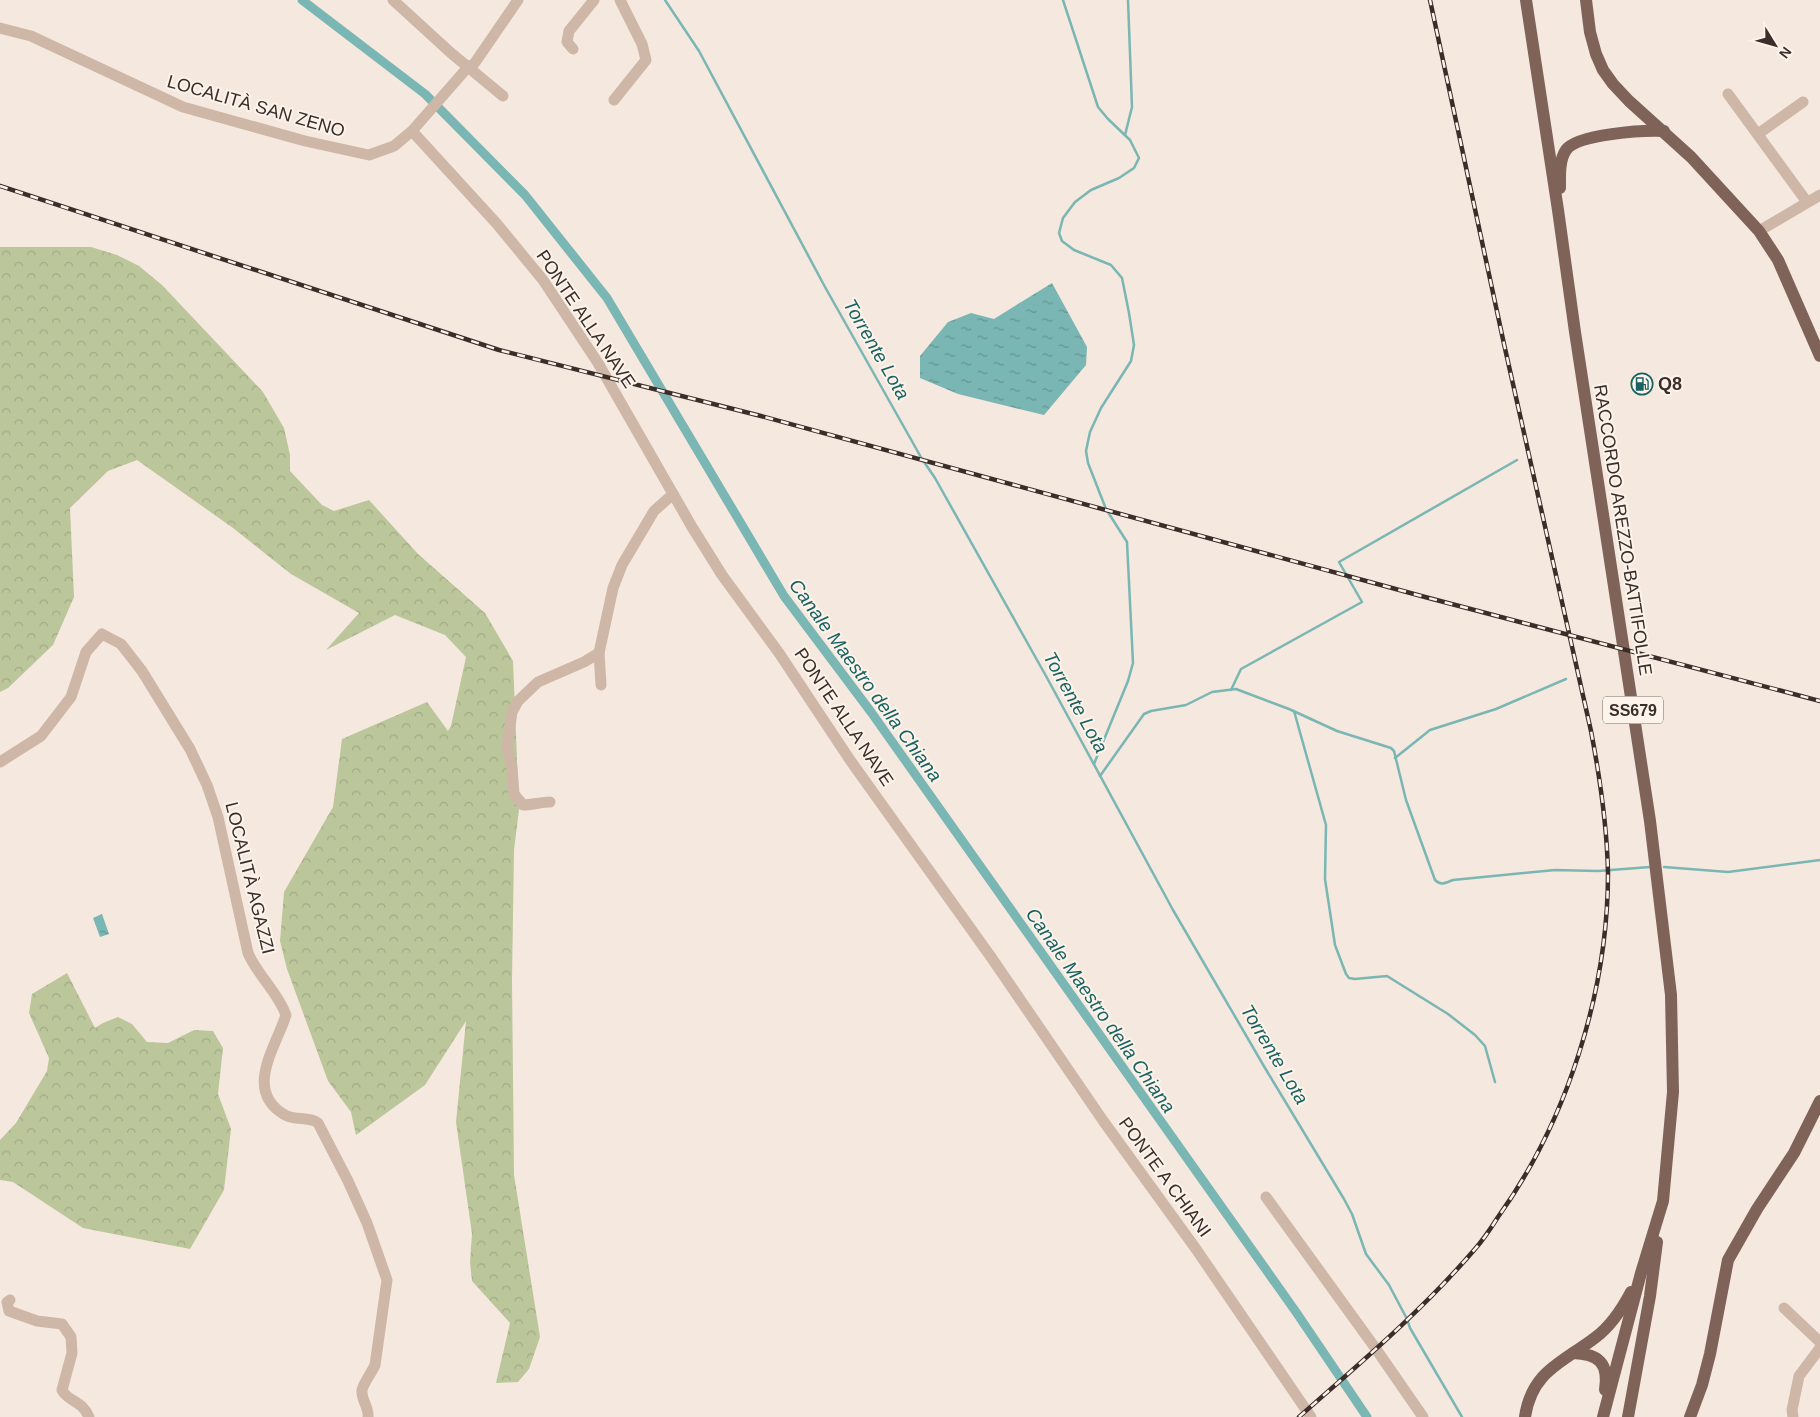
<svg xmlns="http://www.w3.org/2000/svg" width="1820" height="1417" font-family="Helvetica,sans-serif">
<defs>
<pattern id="forest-crowns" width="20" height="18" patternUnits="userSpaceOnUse" patternTransform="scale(1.25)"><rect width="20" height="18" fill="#bbc69b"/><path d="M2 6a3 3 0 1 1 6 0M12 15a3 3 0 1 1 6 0" fill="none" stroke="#a2aa86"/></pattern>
<pattern id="water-ripples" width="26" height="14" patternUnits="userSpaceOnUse" patternTransform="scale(1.25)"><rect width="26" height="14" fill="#79b6b4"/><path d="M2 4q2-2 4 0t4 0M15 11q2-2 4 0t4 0" fill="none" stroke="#649492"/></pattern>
</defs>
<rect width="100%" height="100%" fill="#f5e8de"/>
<g fill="url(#forest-crowns)">
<path d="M 0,247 L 91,247 L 117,255 L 139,266 L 162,285 L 263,392 L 284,428 L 290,455 L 290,471 L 322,505 L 334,511 L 369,500 L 418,554 L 485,613 L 513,661 L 519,810 L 514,850 L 512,980 L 514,1175 L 540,1337 L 529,1369 L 518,1382 L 496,1383 L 510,1323 L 472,1281 L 470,1262 L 472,1234 L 456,1122 L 466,1021 L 425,1085 L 356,1135 L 351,1112 L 328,1081 L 287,969 L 280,941 L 284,892 L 333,807 L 342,739 L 427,702 L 448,731 L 451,726 L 466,657 L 445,635 L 395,615 L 326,650 L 359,613 L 291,574 L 233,528 L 137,460 L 108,471 L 70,508 L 74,597 L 53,645 L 8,688 L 0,692 Z"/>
<path d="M 67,973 L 95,1028 L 103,1023 L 118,1017 L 132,1024 L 147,1042 L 168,1043 L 194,1030 L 213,1031 L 223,1048 L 218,1094 L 231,1129 L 224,1190 L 190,1249 L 83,1228 L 13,1182 L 0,1180 L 0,1140 L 16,1123 L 47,1071 L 49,1058 L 29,1013 L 32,994 Z"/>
</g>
<g fill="url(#water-ripples)">
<path d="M 1052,283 L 1087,347 L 1086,365 L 1044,415 L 958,394 L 920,378 L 920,356 L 948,322 L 971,313 L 994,319 Z"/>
<path d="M 102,914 L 109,934 L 100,937 L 93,918 Z"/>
</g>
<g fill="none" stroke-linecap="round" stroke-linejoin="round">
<g stroke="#79b6b4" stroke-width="2.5">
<path d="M 665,0 L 699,51 L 825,287 L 922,459 L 935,478 L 1046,676 L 1173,910 L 1265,1068 L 1344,1199 L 1352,1214 L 1366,1254 L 1389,1285 L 1407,1319 L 1410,1328 L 1462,1417"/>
<path d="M 1063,0 L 1098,107 L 1108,119 L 1130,140 L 1139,158 L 1134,168 L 1119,178 L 1091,190 L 1075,202 L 1063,218 L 1059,233 L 1062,241 L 1074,250 L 1111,265 L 1122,278 L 1129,313 L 1134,345 L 1131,361 L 1101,408 L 1090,432 L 1086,451 L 1088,463 L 1106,509 L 1127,542 L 1133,663 L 1128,681 L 1094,764"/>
<path d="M 1125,135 L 1132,107 L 1128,0"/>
<path d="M 1231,690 L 1241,669 L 1362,602 L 1339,562 L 1517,460"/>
<path d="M 1294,711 L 1326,825 L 1325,879 L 1335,945 L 1346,974 L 1349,978 L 1355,979 L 1387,976 L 1448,1014 L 1475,1035 L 1485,1046 L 1495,1082"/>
<path d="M 1395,758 L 1430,730 L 1496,709 L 1566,679"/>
<path d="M 1100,776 L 1144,714 L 1151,711 L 1186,705 L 1212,692 L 1236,689 L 1289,709 L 1337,731 L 1391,748 L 1394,751 L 1406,800 L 1435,880 C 1441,886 1445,883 1453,880 L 1555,870 L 1598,871 L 1650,867"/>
<path d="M 1664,867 L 1728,872 L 1820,860"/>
</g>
<path stroke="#79b6b4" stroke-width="9" d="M 302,0 L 425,94 L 525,195 L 607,298 L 784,596 L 871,712 L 1296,1312 L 1367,1417"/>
<g stroke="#cfb7a8" stroke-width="11">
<path d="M 393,0 L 451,53 L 503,96"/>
<path d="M 0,28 L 31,36 L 183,107 L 305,141 L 369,155 L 394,146 L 412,131 L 468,67 L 474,64 L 518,0"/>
<path d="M 573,49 L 567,42 L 569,31 L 594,0"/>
<path d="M 1728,94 L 1807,202"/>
<path d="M 614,100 L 646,60 L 642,44 L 620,0"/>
<path d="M 412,131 L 497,224 L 543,280 L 598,363 L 692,527 L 722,575 L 779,653 L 850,760 L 991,957 L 1104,1122 L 1196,1249 L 1311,1417"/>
<path d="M 1758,134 L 1803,102"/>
<path d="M 1759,231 L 1820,195"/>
<path d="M 601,685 L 599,653 L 613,588 L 622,565 L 654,511 L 673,494"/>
<path d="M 0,762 L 41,736 L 71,697 L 86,652 L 102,634 L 121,644 L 142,671 L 190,749 L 207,785 L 218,817 L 248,953 C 258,976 278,992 286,1015 C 276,1047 243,1091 285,1115 C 295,1121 309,1116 318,1123 L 348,1181 L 367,1223 L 387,1280 L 375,1365 C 372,1372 363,1384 362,1390 C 361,1400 369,1407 368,1417"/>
<path d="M 550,802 C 541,802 532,805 523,805 L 514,794 L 512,768 L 507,747 L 512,712 L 518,701 L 538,682 L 584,662 L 599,653"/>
<path d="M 1266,1197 L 1376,1349 L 1423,1417"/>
<path d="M 10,1300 L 7,1302 L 9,1311 L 37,1321 L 62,1324 L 71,1337 L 72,1353 L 62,1390 C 69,1403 81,1399 89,1417"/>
<path d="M 1784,1308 L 1820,1342"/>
<path d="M 1793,1417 L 1792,1410 L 1799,1376 L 1820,1348"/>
</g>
<g stroke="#7f6258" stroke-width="12">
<path d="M 1526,0 L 1558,210 L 1575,332 L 1650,821 L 1671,995 L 1673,1092 L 1663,1201 L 1641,1273 L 1603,1417"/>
<path d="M 1586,0 L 1590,32 L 1596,54 L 1603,70 L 1613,84 L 1629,101 L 1691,157 L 1759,231 L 1778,260 L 1820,356"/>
<path d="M 1560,188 C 1560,176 1559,160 1566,150 C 1577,134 1644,130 1664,131"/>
<path d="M 1573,1353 C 1599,1354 1609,1363 1605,1390"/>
<path d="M 1525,1417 C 1532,1370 1564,1362 1596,1337 C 1612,1325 1622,1309 1631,1292"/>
<path d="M 1628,1417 L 1650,1296 L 1657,1242"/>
<path d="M 1690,1417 L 1702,1385 L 1710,1354 L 1728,1260 L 1757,1209 L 1794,1153 L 1820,1101"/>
</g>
<g stroke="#3b2d29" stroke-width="4.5">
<g id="rail">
<path d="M 0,186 L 499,350 L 761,416 L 1425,597 L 1820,701"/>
<path d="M 1299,1417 C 1360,1363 1422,1311 1475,1249 C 1484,1239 1491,1228 1498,1217 C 1567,1121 1608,992 1608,873 C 1607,825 1600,778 1591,731 L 1504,344 L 1430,0"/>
</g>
</g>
<use href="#rail" stroke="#fcf3eb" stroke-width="2.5" stroke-dasharray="8" stroke-linecap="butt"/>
</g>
<defs>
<g id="fuel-ring" transform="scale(1.125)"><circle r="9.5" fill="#fcf3eb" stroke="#196261" stroke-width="1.5"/><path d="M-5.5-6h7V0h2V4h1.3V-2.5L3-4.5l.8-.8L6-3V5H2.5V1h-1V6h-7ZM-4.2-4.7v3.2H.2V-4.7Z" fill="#196261"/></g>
</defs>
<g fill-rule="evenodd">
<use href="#fuel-ring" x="1642" y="384"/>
</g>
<g text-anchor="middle" stroke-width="4" stroke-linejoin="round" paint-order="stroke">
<rect fill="#fcf3eb" stroke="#756863" stroke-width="1" x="1603" y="696.5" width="60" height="27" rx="4"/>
<g font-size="16" font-weight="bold" fill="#3b2d29">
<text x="1633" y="716">SS679</text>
</g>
<g font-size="18" fill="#3b2d29" stroke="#fcf3eb">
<text transform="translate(256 106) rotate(16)" y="6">LOCALITÀ SAN ZENO</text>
<text transform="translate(586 319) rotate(56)" y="6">PONTE ALLA NAVE</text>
<text transform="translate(1623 530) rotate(81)" y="6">RACCORDO AREZZO-BATTIFOLLE</text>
<text transform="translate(844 717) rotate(56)" y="6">PONTE ALLA NAVE</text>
<text transform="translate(250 878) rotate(76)" y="6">LOCALITÀ AGAZZI</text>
<text transform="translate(1165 1177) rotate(54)" y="6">PONTE A CHIANI</text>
</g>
<g font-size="18" font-weight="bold" fill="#3b2d29" stroke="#fcf3eb" text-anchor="start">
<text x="1658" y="390">Q8</text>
</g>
<g font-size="19" font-style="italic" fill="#196261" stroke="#fcf3eb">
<text transform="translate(877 349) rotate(60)" y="7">Torrente Lota</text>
<text transform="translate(866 680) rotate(54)" y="7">Canale Maestro della Chiana</text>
<text transform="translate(1076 702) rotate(61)" y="7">Torrente Lota</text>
<text transform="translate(1101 1010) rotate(55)" y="7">Canale Maestro della Chiana</text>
<text transform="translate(1275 1054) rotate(59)" y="7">Torrente Lota</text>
</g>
</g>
<g transform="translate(1775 45) rotate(127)" stroke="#fcf3eb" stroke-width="4" paint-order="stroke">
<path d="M0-4L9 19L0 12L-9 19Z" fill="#3b2d29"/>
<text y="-8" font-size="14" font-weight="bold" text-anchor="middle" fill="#3b2d29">N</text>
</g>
</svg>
